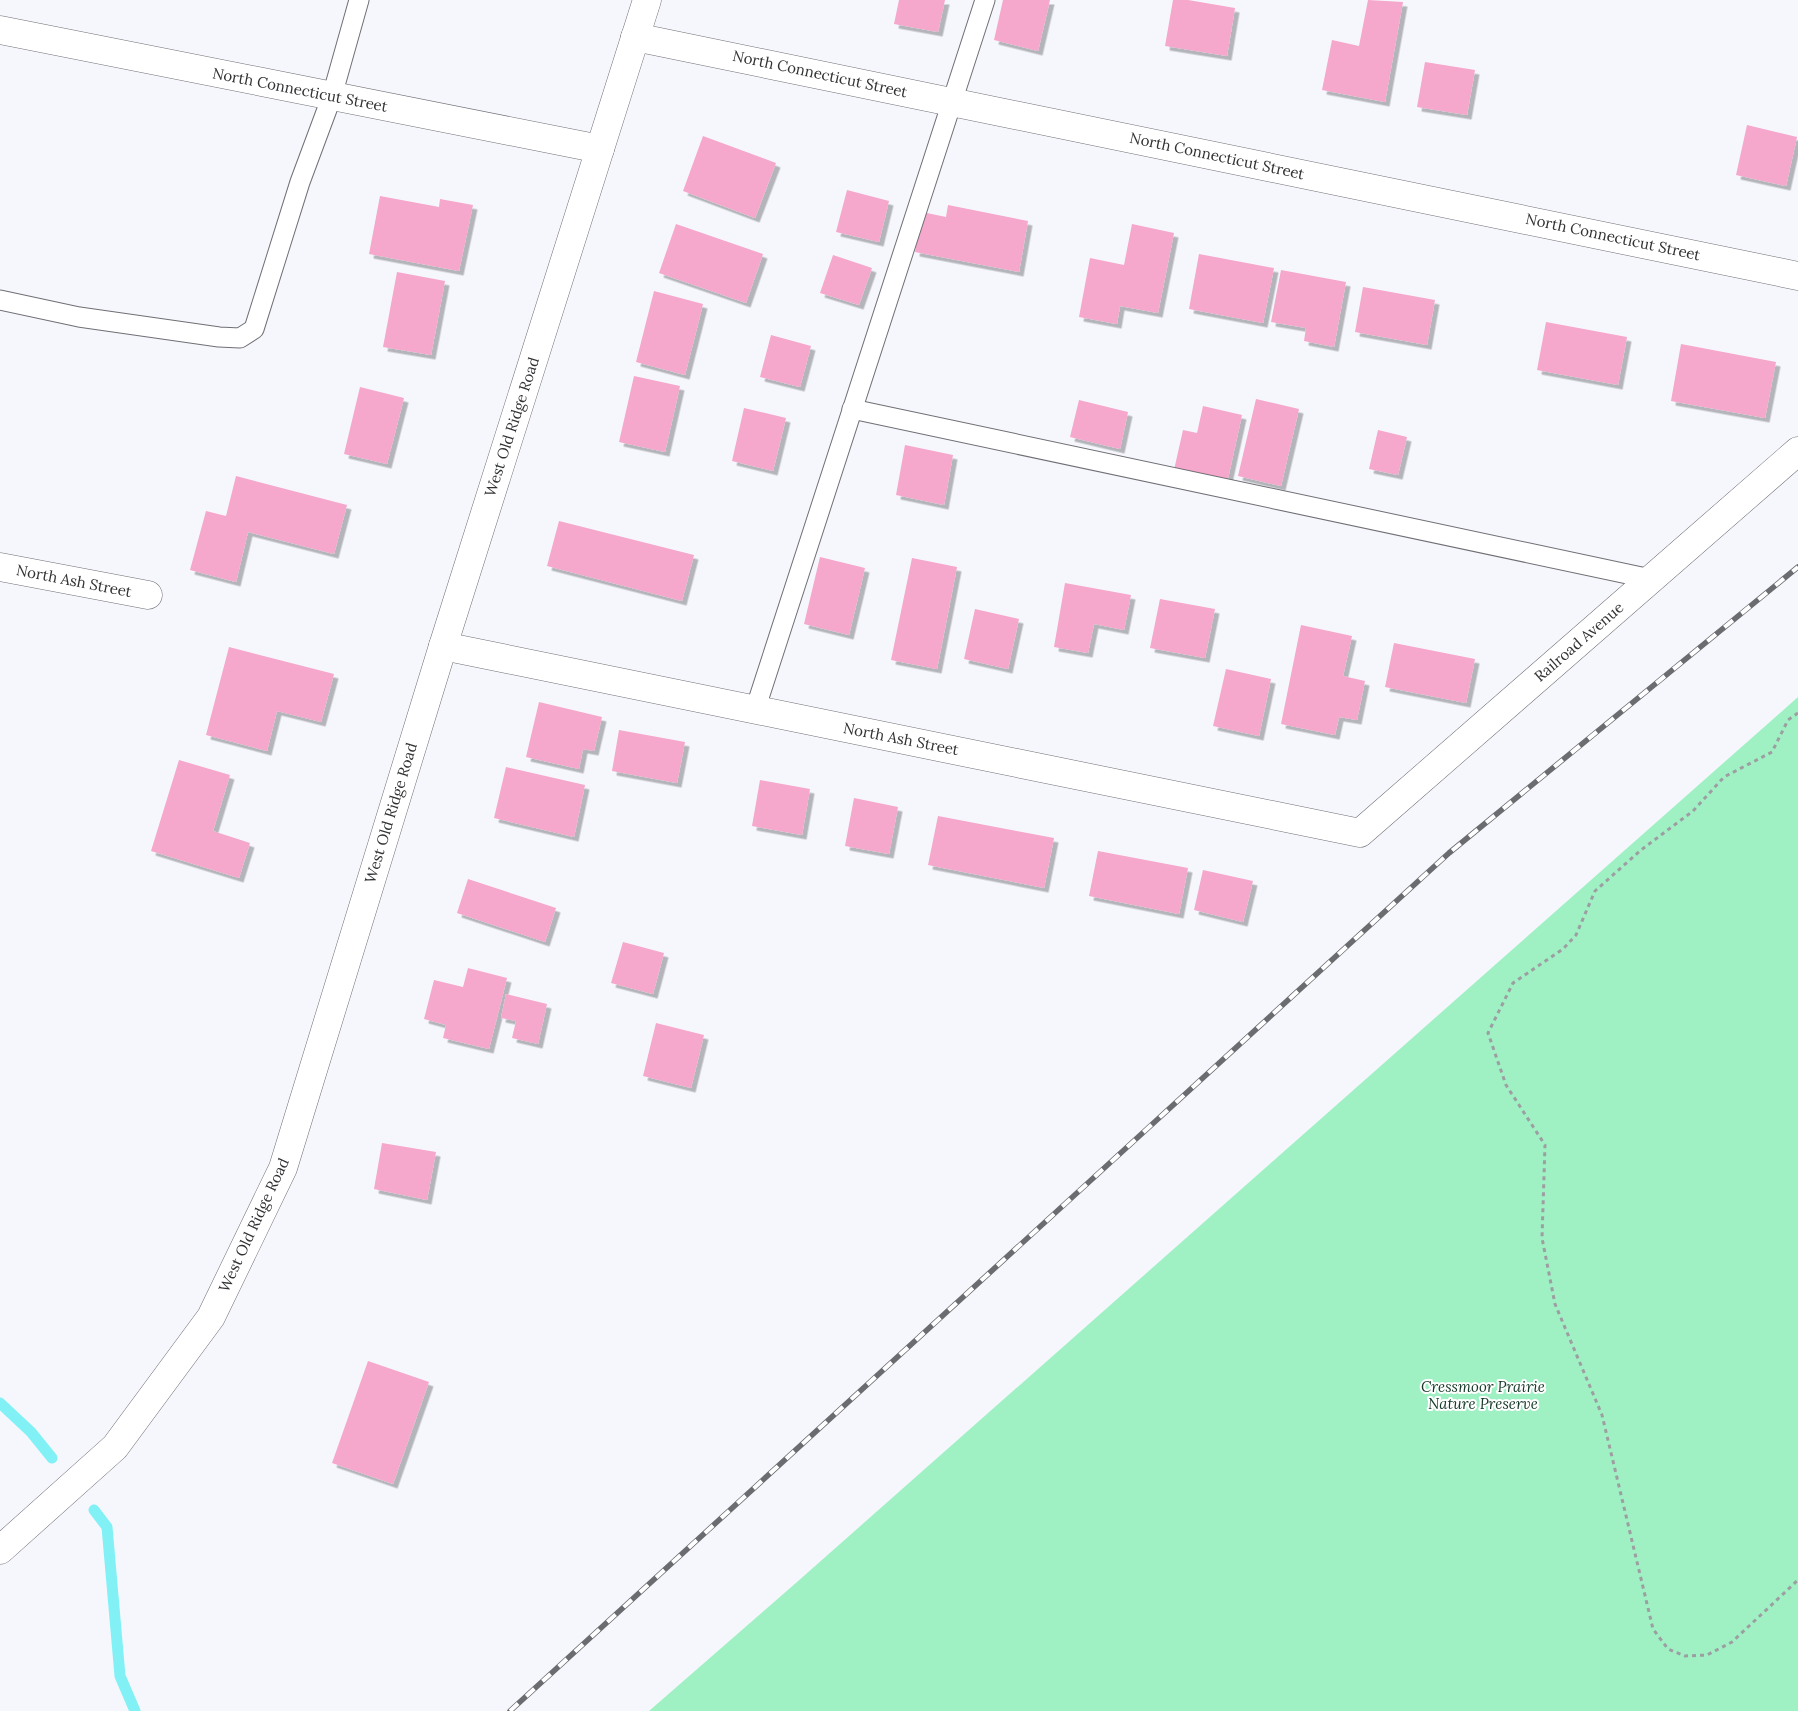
<svg xmlns="http://www.w3.org/2000/svg" width="1798" height="1711" font-family="Lora,serif">
<defs>
<filter id="shadow"><feDropShadow dx="4.5" dy="4.5" stdDeviation="0" flood-color="#0004"/></filter>
</defs>
<rect width="100%" height="100%" fill="#f6f7fd"/>
<path fill="#9ff1c4" d="M 1798,697 L 1798,1711 L 649,1711 L 797,1582 Z"/>
<g fill="none" stroke-linecap="round" stroke-linejoin="round">
<g stroke="#81f1f6" stroke-width="11">
<path d="M 0,1403 L 31,1432 L 52,1458"/>
<path d="M 94,1510 L 107,1527 L 120,1676 L 135,1711"/>
</g>
</g>
<g fill="#f6a7cc" filter="url(#shadow)">
<path d="M 899,0 L 945,0 L 938,32 L 894,24 Z"/>
<path d="M 1003,0 L 1050,0 L 1038,51 L 994,40 Z"/>
<path d="M 1173,0 L 1188,0 L 1235,8 L 1227,56 L 1165,46 Z"/>
<path d="M 1368,0 L 1403,2 L 1385,102 L 1322,90 L 1332,40 L 1359,46 Z"/>
<path d="M 1425,62 L 1475,70 L 1467,115 L 1417,107 Z"/>
<path d="M 1747,125 L 1797,137 L 1786,186 L 1736,175 Z"/>
<path d="M 703,136 L 776,163 L 755,218 L 683,191 Z"/>
<path d="M 847,190 L 889,201 L 879,242 L 836,232 Z"/>
<path d="M 380,196 L 439,207 L 440,199 L 473,205 L 459,271 L 369,254 Z"/>
<path d="M 948,205 L 1028,221 L 1019,272 L 915,252 L 922,212 L 946,217 Z"/>
<path d="M 676,224 L 763,254 L 746,303 L 659,273 Z"/>
<path d="M 1132,224 L 1174,233 L 1158,313 L 1120,306 L 1117,324 L 1079,317 L 1090,258 L 1124,265 Z"/>
<path d="M 1199,254 L 1274,268 L 1263,323 L 1189,309 Z"/>
<path d="M 833,255 L 872,268 L 859,305 L 820,293 Z"/>
<path d="M 1281,270 L 1346,282 L 1334,347 L 1304,341 L 1306,328 L 1271,322 Z"/>
<path d="M 397,272 L 445,281 L 431,355 L 383,347 Z"/>
<path d="M 1363,287 L 1435,300 L 1427,345 L 1355,332 Z"/>
<path d="M 654,291 L 703,304 L 685,375 L 636,362 Z"/>
<path d="M 1546,322 L 1627,337 L 1618,385 L 1537,370 Z"/>
<path d="M 771,335 L 811,346 L 800,387 L 760,377 Z"/>
<path d="M 1681,344 L 1776,362 L 1765,418 L 1671,401 Z"/>
<path d="M 634,376 L 680,386 L 665,452 L 619,442 Z"/>
<path d="M 360,387 L 404,398 L 387,464 L 344,454 Z"/>
<path d="M 1256,399 L 1299,409 L 1281,486 L 1238,476 Z"/>
<path d="M 1079,400 L 1128,412 L 1120,449 L 1070,437 Z"/>
<path d="M 1203,406 L 1242,415 L 1227,483 L 1174,470 L 1183,430 L 1197,433 Z"/>
<path d="M 744,408 L 786,418 L 773,471 L 732,461 Z"/>
<path d="M 1378,430 L 1407,437 L 1398,475 L 1369,469 Z"/>
<path d="M 905,445 L 953,455 L 944,505 L 896,495 Z"/>
<path d="M 236,476 L 347,505 L 334,554 L 248,532 L 236,582 L 190,570 L 206,511 L 226,516 Z"/>
<path d="M 559,521 L 694,555 L 682,601 L 547,566 Z"/>
<path d="M 820,557 L 865,568 L 849,635 L 804,624 Z"/>
<path d="M 912,558 L 957,567 L 937,669 L 891,660 Z"/>
<path d="M 1065,583 L 1131,595 L 1124,630 L 1094,624 L 1088,653 L 1054,647 Z"/>
<path d="M 1160,599 L 1215,609 L 1205,658 L 1150,648 Z"/>
<path d="M 975,609 L 1019,619 L 1008,669 L 964,659 Z"/>
<path d="M 1301,625 L 1352,636 L 1343,676 L 1365,681 L 1357,720 L 1339,717 L 1335,735 L 1281,724 Z"/>
<path d="M 1394,643 L 1475,659 L 1466,703 L 1385,687 Z"/>
<path d="M 229,647 L 334,674 L 321,722 L 277,711 L 267,751 L 206,735 Z"/>
<path d="M 1226,669 L 1271,679 L 1259,736 L 1213,726 Z"/>
<path d="M 539,702 L 602,717 L 594,751 L 583,749 L 579,769 L 526,757 Z"/>
<path d="M 619,730 L 685,742 L 677,783 L 612,771 Z"/>
<path d="M 179,760 L 230,775 L 213,831 L 250,843 L 239,878 L 151,851 Z"/>
<path d="M 506,767 L 585,785 L 574,837 L 494,818 Z"/>
<path d="M 760,780 L 810,789 L 802,835 L 752,826 Z"/>
<path d="M 854,798 L 898,807 L 889,854 L 845,846 Z"/>
<path d="M 938,816 L 1054,838 L 1044,888 L 928,865 Z"/>
<path d="M 1098,851 L 1188,868 L 1179,914 L 1089,896 Z"/>
<path d="M 1203,870 L 1253,881 L 1243,922 L 1194,910 Z"/>
<path d="M 468,879 L 556,908 L 545,942 L 457,913 Z"/>
<path d="M 623,942 L 664,953 L 653,994 L 611,983 Z"/>
<path d="M 468,968 L 507,978 L 489,1049 L 443,1038 L 446,1025 L 424,1019 L 434,980 L 463,987 Z"/>
<path d="M 506,994 L 547,1004 L 538,1044 L 512,1038 L 516,1021 L 501,1018 Z"/>
<path d="M 656,1023 L 704,1035 L 691,1088 L 643,1076 Z"/>
<path d="M 382,1143 L 436,1152 L 427,1200 L 374,1189 Z"/>
<path d="M 368,1361 L 429,1382 L 393,1484 L 332,1463 Z"/>
</g>
<g fill="none" stroke-linecap="round" stroke-linejoin="round">
<g stroke="#6f6f75" stroke-width="21">
<g id="service">
<path d="M 0,300 L 79,317 L 219,337 L 240,338 L 254,329 L 300,182 L 332,96 L 359,0"/>
<path d="M 852,409 L 1651,579"/>
<path d="M 755,710 L 985,0"/>
</g>
</g>
<g stroke="#6f6f75" stroke-width="29">
<g id="minor">
<path d="M 0,30 L 600,149"/>
<path d="M 635,37 L 1798,276"/>
<path d="M 0,567 L 148,595"/>
<path d="M 443,646 L 1360,833 L 1798,451"/>
</g>
</g>
<g stroke="#6f6f75" stroke-width="29">
<path id="tertiary" d="M 0,1550 L 115,1447 L 211,1317 L 283,1168 L 443,646 L 647,0"/>
</g>
<path stroke="#9d9ea2" stroke-width="3" stroke-dasharray="4 4" stroke-linecap="butt" d="M 1798,713 L 1788,720 L 1772,752 L 1724,777 L 1693,811 L 1641,850 L 1595,891 L 1576,935 L 1563,949 L 1513,983 L 1488,1033 L 1506,1085 L 1545,1145 L 1542,1238 L 1555,1304 L 1602,1415 L 1653,1629 L 1668,1649 L 1685,1656 L 1707,1655 L 1732,1642 L 1798,1580"/>
<use href="#service" stroke="#fff" stroke-width="19"/>
<use href="#minor" stroke="#fff" stroke-width="28"/>
<use href="#tertiary" stroke="#fff" stroke-width="28"/>
<g stroke="#6b6c70" stroke-width="5.5">
<path id="rail" d="M 510,1711 L 1449,853 L 1798,567"/>
</g>
<use href="#rail" stroke="#fff" stroke-width="4" stroke-dasharray="11" stroke-linecap="butt"/>
</g>
<g text-anchor="middle" stroke-width="4" stroke-linejoin="round" paint-order="stroke">
<g font-size="15" fill="#313234" stroke="#fff">
<text transform="translate(820 74) rotate(12)" y="5">North Connecticut Street</text>
<text transform="translate(300 90) rotate(11)" y="5">North Connecticut Street</text>
<text transform="translate(1217 156) rotate(12)" y="5">North Connecticut Street</text>
<text transform="translate(1613 237) rotate(12)" y="5">North Connecticut Street</text>
<text transform="translate(512 427) rotate(-72)" y="5">West Old Ridge Road</text>
<text transform="translate(74 581) rotate(11)" y="5">North Ash Street</text>
<text transform="translate(1579 642) rotate(-41)" y="5">Railroad Avenue</text>
<text transform="translate(901 739) rotate(11)" y="5">North Ash Street</text>
<text transform="translate(391 813) rotate(-73)" y="5">West Old Ridge Road</text>
<text transform="translate(254 1225) rotate(-65)" y="5">West Old Ridge Road</text>
</g>
<g font-size="15" font-style="italic" fill="#143827" stroke="#fff">
<text x="1483" y="1392">Cressmoor Prairie<tspan x="1483" dy="17">Nature Preserve</tspan></text>
</g>
</g>
</svg>
